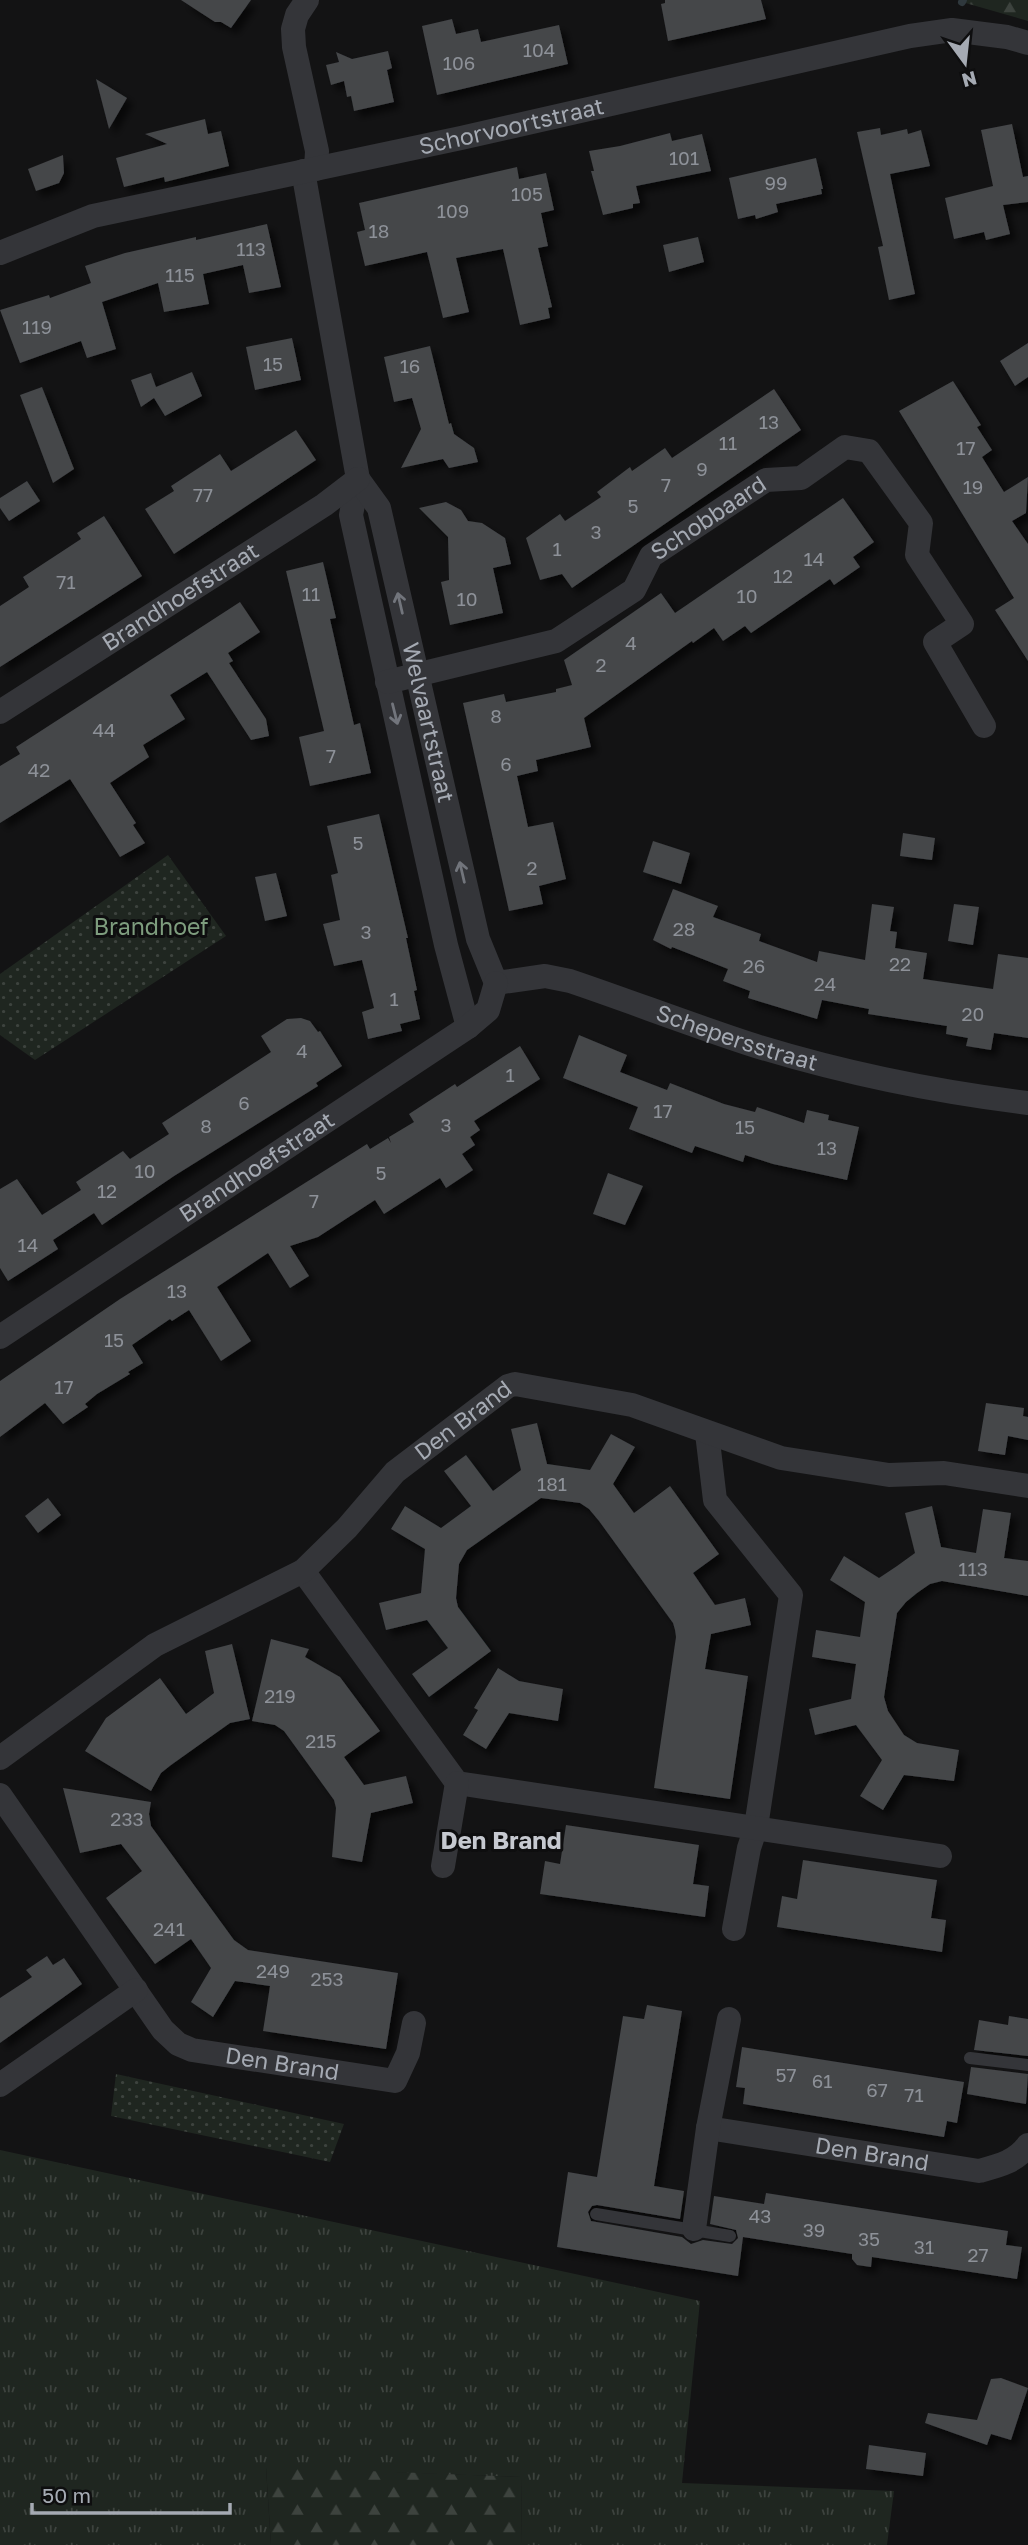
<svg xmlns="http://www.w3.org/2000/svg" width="1028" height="2545" font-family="'Golos Text',sans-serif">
<defs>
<pattern id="grass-tufts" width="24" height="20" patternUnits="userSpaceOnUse" patternTransform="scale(1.75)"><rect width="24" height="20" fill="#1f2620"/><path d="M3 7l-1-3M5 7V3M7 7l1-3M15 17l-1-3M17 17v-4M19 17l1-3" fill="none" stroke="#3d433e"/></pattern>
<pattern id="forest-firs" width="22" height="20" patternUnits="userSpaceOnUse" patternTransform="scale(1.75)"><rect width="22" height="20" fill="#1f2620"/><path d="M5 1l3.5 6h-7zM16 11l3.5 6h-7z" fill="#3d433e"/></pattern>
<pattern id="park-dots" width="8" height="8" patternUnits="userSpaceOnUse" patternTransform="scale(1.75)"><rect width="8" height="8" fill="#1f2620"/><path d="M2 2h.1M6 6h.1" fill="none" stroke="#3d433e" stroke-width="1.8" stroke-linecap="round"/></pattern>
<filter id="shadow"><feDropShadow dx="6" dy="6" stdDeviation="3.5" flood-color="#0009"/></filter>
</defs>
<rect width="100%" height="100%" fill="#131314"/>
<path fill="url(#grass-tufts)" d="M 0,2150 L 700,2301 L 682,2483 L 894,2491 L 887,2545 L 522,2545 L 521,2477 L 266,2468 L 271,2545 L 0,2545 Z"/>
<g fill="url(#forest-firs)">
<path d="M 963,0 L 1028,0 L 1028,21 L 962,2 Z"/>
<path d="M 266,2467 L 521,2477 L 522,2545 L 271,2545 Z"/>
</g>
<g fill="url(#park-dots)">
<path d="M 168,855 L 226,936 L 35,1060 L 0,1035 L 0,974 Z"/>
<path d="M 116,2074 L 344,2124 L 330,2162 L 111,2116 Z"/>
</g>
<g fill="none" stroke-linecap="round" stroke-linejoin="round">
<path stroke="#2f383d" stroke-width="8" d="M 962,2 L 963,0"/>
</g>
<g fill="#444649" filter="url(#shadow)">
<path d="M 181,0 L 251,0 L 231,28 L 221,22 L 215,22 Z"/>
<path d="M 665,0 L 761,0 L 766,19 L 668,41 L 661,4 L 665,3 Z"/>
<path d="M 452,19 L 456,34 L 478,29 L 481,42 L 559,25 L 568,64 L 437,95 L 422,26 Z"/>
<path d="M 388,51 L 392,68 L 387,70 L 394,102 L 354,111 L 351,96 L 347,97 L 344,81 L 331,85 L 326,65 L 339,62 L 336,52 L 352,59 Z"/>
<path d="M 96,79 L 127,98 L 109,129 Z"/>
<path d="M 205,119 L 208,134 L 221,131 L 229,166 L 165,182 L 164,177 L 124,187 L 116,158 L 167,144 L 145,134 Z"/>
<path d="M 1012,124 L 1023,177 L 1028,176 L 1028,202 L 1003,205 L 1010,234 L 986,240 L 984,232 L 954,239 L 945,198 L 993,186 L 981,130 Z"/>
<path d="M 880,128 L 881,135 L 907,129 L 908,134 L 921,130 L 930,166 L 890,174 L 915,294 L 889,300 L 878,247 L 883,246 L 857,132 Z"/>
<path d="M 670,133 L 672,141 L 702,134 L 711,171 L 636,186 L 640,203 L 633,204 L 633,208 L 603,215 L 591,171 L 594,171 L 589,151 L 620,146 Z"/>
<path d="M 63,155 L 64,173 L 59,183 L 36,191 L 28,169 Z"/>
<path d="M 816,158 L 823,189 L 821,189 L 822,194 L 776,204 L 778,212 L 756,219 L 755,215 L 738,219 L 729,178 Z"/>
<path d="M 517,167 L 519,179 L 546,173 L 554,210 L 541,213 L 548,246 L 538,248 L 552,307 L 548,308 L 550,318 L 520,325 L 503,249 L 456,258 L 469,312 L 443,318 L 427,252 L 365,266 L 357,232 L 365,230 L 359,203 Z"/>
<path d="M 267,224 L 281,287 L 249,293 L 243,265 L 203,274 L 209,304 L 164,312 L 158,283 L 102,302 L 116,349 L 87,358 L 81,341 L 20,363 L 0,310 L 49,295 L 50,298 L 91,283 L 85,266 L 125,253 L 196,237 L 196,240 Z"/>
<path d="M 698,237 L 704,262 L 669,272 L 663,245 Z"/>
<path d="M 292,338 L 301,380 L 255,390 L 246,347 Z"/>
<path d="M 1028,343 L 1028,377 L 1015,386 L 1000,361 Z"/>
<path d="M 430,346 L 449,424 L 451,423 L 454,434 L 474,448 L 478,462 L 449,468 L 443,459 L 401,468 L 421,429 L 412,398 L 394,402 L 384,357 Z"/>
<path d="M 192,372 L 202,396 L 165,416 L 154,398 L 141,407 L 131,380 L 151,373 L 156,387 Z"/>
<path d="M 953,381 L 981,425 L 977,427 L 992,450 L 982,457 L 1004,492 L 1028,477 L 1026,513 L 1012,521 L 1028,544 L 1028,661 L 995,610 L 1014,598 L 899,411 Z"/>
<path d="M 42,387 L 74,469 L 53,483 L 20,395 Z"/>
<path d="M 774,389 L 801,430 L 572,588 L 562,574 L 540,580 L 526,538 L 560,514 L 565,521 L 601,497 L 597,492 L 630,467 L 632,471 L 665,448 L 672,458 Z"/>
<path d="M 296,430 L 316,460 L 174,554 L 145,509 L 174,491 L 171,486 L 220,454 L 231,471 Z"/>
<path d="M 27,481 L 40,501 L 9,521 L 0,508 L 0,498 Z"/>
<path d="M 843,498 L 874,542 L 853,557 L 860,567 L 834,585 L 830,579 L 751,633 L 745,626 L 723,641 L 714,628 L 693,643 L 692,641 L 584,718 L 591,747 L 536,760 L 538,771 L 517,776 L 528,827 L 553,822 L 566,879 L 539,886 L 543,904 L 509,911 L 463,703 L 504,694 L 506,702 L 556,692 L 556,689 L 572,685 L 564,660 L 661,593 L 675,613 Z"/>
<path d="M 446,502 L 461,510 L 468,521 L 482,523 L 505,538 L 511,564 L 493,568 L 503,613 L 450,625 L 441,582 L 449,580 L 448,537 L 419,508 Z"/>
<path d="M 104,516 L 142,576 L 0,667 L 0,606 L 29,587 L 23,577 L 81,539 L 77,533 Z"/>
<path d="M 323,562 L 336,618 L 330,619 L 354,725 L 360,723 L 371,773 L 310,786 L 299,737 L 324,731 L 286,571 Z"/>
<path d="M 240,602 L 260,632 L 228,653 L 233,661 L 229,663 L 266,719 L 269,736 L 251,740 L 207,672 L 170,695 L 185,719 L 143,745 L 149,757 L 110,783 L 136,823 L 133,825 L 145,843 L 120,857 L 70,779 L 0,823 L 0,766 L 20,754 L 16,747 Z"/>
<path d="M 379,814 L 408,938 L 406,938 L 417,990 L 414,991 L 420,1019 L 400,1024 L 402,1031 L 368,1039 L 362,1012 L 374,1008 L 362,960 L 334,966 L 323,924 L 340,920 L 331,875 L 338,873 L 327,826 Z"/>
<path d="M 903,833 L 935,838 L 932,860 L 900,856 Z"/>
<path d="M 653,841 L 690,853 L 681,884 L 643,872 Z"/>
<path d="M 276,873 L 287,916 L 265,921 L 255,877 Z"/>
<path d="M 673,889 L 718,906 L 713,917 L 761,934 L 759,941 L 817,962 L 819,951 L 865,960 L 872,904 L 894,907 L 890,931 L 897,932 L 895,948 L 927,953 L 923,979 L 993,989 L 998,954 L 1028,958 L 1028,1038 L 994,1033 L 991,1050 L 966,1046 L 968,1038 L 946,1034 L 947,1026 L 868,1014 L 869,1009 L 822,1000 L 817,1019 L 748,998 L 750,991 L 723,981 L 728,969 L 672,947 L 671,949 L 653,940 Z"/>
<path d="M 954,904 L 979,907 L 973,945 L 948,941 Z"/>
<path d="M 301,1018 L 310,1021 L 318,1032 L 320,1031 L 342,1066 L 316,1083 L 318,1086 L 174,1176 L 102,1225 L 94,1213 L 53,1240 L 58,1249 L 8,1281 L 0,1268 L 0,1189 L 17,1179 L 42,1215 L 81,1190 L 76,1182 L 123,1151 L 130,1159 L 169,1134 L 162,1123 L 271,1052 L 261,1036 L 287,1019 Z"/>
<path d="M 579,1035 L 627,1055 L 620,1072 L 667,1090 L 670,1083 L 724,1104 L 755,1112 L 757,1107 L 804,1123 L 807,1110 L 829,1115 L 828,1120 L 859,1127 L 847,1180 L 773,1164 L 745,1155 L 743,1162 L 695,1146 L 692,1153 L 629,1129 L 638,1107 L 563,1078 Z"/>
<path d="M 520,1046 L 540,1079 L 474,1121 L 480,1130 L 470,1137 L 475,1145 L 462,1154 L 473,1170 L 446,1188 L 440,1178 L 384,1214 L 375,1200 L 318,1237 L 290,1246 L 309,1276 L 290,1288 L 268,1253 L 217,1287 L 251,1341 L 221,1361 L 189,1310 L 172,1321 L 170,1319 L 132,1345 L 143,1363 L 128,1372 L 130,1374 L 97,1394 L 85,1404 L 88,1407 L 63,1424 L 45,1403 L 0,1437 L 0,1381 L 120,1299 L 367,1144 L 370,1149 L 388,1138 L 391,1143 L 389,1137 L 414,1122 L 409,1114 L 455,1084 L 457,1087 Z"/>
<path d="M 608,1173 L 643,1186 L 625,1225 L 593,1214 Z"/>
<path d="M 986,1403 L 1024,1408 L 1023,1416 L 1028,1417 L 1028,1440 L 1008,1436 L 1005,1455 L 978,1451 Z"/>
<path d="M 537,1423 L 547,1464 L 590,1470 L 611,1434 L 635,1447 L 613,1484 L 634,1513 L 670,1486 L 719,1554 L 693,1573 L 715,1605 L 745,1598 L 751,1625 L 711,1634 L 705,1669 L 748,1676 L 730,1799 L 654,1788 L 676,1637 L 675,1630 L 673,1623 L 599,1521 L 589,1509 L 580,1503 L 541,1498 L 467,1550 L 459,1564 L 456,1598 L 458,1607 L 491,1651 L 429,1697 L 412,1674 L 448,1648 L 427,1620 L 386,1630 L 379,1603 L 421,1593 L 425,1549 L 391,1529 L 405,1506 L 441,1528 L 471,1506 L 444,1471 L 466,1455 L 493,1491 L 521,1470 L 511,1429 Z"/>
<path d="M 48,1498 L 61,1515 L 38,1533 L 25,1516 Z"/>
<path d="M 932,1506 L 941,1547 L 976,1553 L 983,1509 L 1011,1513 L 1004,1558 L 1028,1561 L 1028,1596 L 942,1581 L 930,1584 L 917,1593 L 906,1602 L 897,1613 L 884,1697 L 888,1711 L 904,1735 L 917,1743 L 959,1750 L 954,1781 L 904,1775 L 883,1810 L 860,1796 L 882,1760 L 856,1725 L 815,1735 L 809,1709 L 851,1699 L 856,1664 L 812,1657 L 816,1630 L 860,1637 L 865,1602 L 830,1580 L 844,1556 L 879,1578 L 897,1566 L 915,1553 L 905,1513 Z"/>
<path d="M 271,1639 L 309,1649 L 305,1657 L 340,1677 L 380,1731 L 344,1757 L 364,1785 L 406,1776 L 413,1803 L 371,1813 L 362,1862 L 332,1857 L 336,1808 L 334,1800 L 284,1731 L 275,1725 L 252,1721 Z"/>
<path d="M 232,1644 L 250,1719 L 230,1723 L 171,1765 L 161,1773 L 151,1791 L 85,1751 L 106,1718 L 160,1678 L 186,1714 L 214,1693 L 205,1651 Z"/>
<path d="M 498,1668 L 519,1681 L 563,1689 L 558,1721 L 509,1713 L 486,1749 L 463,1735 L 478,1710 L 474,1708 Z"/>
<path d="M 63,1788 L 151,1802 L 149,1814 L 151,1826 L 234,1940 L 248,1950 L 398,1973 L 386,2049 L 263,2031 L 270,1986 L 235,1981 L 213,2017 L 191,2002 L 211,1968 L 191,1939 L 155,1964 L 106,1898 L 142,1871 L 121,1844 L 80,1853 Z"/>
<path d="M 566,1825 L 699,1845 L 693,1884 L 709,1886 L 705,1917 L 540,1894 L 545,1861 L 560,1864 Z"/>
<path d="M 803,1860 L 937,1880 L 931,1918 L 946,1920 L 942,1952 L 777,1927 L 782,1896 L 797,1899 Z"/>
<path d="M 47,1956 L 53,1965 L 64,1958 L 82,1984 L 0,2043 L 0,1998 L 32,1977 L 26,1970 Z"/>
<path d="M 647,2005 L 682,2011 L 654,2186 L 684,2191 L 680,2219 L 597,2205 L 592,2206 L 588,2212 L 591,2221 L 682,2237 L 691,2244 L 703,2240 L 732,2244 L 738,2238 L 736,2230 L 710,2224 L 714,2196 L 764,2204 L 766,2193 L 1008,2231 L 1006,2245 L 1022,2247 L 1017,2279 L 872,2257 L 871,2267 L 857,2265 L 852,2259 L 852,2254 L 743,2237 L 738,2276 L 557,2247 L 568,2172 L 597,2177 L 623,2016 L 644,2019 Z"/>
<path d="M 1009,2016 L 1028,2019 L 1028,2056 L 974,2050 L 979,2020 L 1008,2025 Z"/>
<path d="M 742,2047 L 964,2082 L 957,2123 L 947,2121 L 944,2137 L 743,2104 L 745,2088 L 736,2087 Z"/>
<path d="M 971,2067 L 1028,2074 L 1026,2104 L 967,2094 Z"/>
<path d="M 1001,2378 L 1028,2388 L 1011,2440 L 991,2434 L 987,2445 L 925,2423 L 928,2413 L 977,2420 L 991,2379 Z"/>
<path d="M 869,2445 L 926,2453 L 923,2476 L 866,2469 Z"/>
</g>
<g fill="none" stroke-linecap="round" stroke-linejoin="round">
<g stroke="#343539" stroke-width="12">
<path d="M 970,2058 L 1028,2065"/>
<path d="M 596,2214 L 730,2236"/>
</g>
<g stroke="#343539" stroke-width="24">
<path d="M 307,0 L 297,15 L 293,29 L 294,47 L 317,151 L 316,169"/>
<path d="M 303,171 L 358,479 L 351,515 L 446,945 L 468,1027"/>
<path id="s1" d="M 0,253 L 93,216 L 461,138 L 910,36 L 952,30 L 1007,37 L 1028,43"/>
<path id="s2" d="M 358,479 L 379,508 L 478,939 L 496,983 L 545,976 L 570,981 C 632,1002 694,1026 756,1046 C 844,1073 937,1092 1028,1103"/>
<path id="s3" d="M 387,682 L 556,641 L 634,590 L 651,556 L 766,480 L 801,478 L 845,447 L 869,451 L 921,523 L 917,555 L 962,624 L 935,642 L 984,726"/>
<path id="s4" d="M 0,712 L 324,505 L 358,479"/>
<path id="s5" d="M 0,1337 L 468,1027 L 488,1010 L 496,983"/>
<path d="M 707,1433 L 715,1500 L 791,1595 L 756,1827 L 749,1848 L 734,1929"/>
<path d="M 303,1571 L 457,1783 L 940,1856"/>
<path id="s6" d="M 0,1758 L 155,1645 L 303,1571 L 347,1528 L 395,1472 L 508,1386 L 515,1384 L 632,1405 L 781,1458 L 889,1475 L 944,1473 L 1028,1486"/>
<path id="s7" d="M 0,1795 L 163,2030 L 178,2044 L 192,2050 L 395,2081 L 408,2053 L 414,2023"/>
<path d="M 443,1866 L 457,1783"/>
<path d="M 0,2085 L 136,1990"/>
<path id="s8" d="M 708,2128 L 979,2171 C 998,2166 1016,2162 1028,2145"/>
<path d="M 694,2229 L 708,2128 L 729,2019"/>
</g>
</g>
<defs><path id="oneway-shaft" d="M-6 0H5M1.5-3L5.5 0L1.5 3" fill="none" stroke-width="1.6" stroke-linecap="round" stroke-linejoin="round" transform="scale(1.75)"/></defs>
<g stroke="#72757c">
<use href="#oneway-shaft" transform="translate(400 603) rotate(-103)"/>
<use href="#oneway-shaft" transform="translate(395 714) rotate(76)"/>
<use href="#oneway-shaft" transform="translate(462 872) rotate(-103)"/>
</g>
<g text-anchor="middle" stroke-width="6" stroke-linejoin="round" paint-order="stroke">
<g font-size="19" fill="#8d9198">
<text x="539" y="57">104</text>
<text x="459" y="70">106</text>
<text x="684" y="165">101</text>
<text x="776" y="190">99</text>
<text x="527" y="201">105</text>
<text x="453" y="218">109</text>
<text x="379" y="238">18</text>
<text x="251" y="256">113</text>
<text x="180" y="282">115</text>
<text x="37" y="334">119</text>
<text x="273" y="371">15</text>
<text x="410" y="373">16</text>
<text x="769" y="429">13</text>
<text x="728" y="450">11</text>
<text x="966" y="455">17</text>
<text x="702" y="476">9</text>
<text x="666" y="492">7</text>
<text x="973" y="494">19</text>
<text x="203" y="502">77</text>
<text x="633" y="513">5</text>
<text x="596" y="539">3</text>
<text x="557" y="556">1</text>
<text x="814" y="566">14</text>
<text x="783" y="583">12</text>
<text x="66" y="589">71</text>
<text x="311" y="601">11</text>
<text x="747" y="603">10</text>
<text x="467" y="606">10</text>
<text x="631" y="650">4</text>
<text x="601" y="672">2</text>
<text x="496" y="723">8</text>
<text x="104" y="737">44</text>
<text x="331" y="763">7</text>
<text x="506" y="771">6</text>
<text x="39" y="777">42</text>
<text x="358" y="850">5</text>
<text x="532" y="875">2</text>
<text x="684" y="936">28</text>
<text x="366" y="939">3</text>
<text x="900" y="971">22</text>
<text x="754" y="973">26</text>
<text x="825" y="991">24</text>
<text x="394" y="1006">1</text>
<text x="973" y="1021">20</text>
<text x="302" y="1058">4</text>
<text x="510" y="1082">1</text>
<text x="244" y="1110">6</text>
<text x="663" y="1118">17</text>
<text x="446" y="1132">3</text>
<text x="206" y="1133">8</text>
<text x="745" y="1134">15</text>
<text x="827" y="1155">13</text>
<text x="145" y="1178">10</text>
<text x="381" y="1180">5</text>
<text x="107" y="1198">12</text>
<text x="314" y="1208">7</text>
<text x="28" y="1252">14</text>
<text x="177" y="1298">13</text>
<text x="114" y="1347">15</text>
<text x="64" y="1394">17</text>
<text x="552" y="1491">181</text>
<text x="973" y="1576">113</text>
<text x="280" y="1703">219</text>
<text x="321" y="1748">215</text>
<text x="127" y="1826">233</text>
<text x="169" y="1936">241</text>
<text x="273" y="1978">249</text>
<text x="327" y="1986">253</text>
<text x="786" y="2082">57</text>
<text x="822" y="2088">61</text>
<text x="877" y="2097">67</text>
<text x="914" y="2102">71</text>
<text x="760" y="2223">43</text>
<text x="814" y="2237">39</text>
<text x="869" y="2246">35</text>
<text x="924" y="2254">31</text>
<text x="978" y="2262">27</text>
</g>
<g font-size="23" fill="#a5aab3" stroke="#0e0e0f">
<text dy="8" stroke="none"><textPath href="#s1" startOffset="528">Schorvoortstraat</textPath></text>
<text dy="8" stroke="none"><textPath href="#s3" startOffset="374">Schobbaard</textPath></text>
<text dy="8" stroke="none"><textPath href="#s4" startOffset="214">Brandhoefstraat</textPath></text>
<text dy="8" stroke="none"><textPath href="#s2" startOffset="256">Welvaartstraat</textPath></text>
<text dy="8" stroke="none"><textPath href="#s2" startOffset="777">Schepersstraat</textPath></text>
<text dy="8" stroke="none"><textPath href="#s5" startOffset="308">Brandhoefstraat</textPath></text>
<text dy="8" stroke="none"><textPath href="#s6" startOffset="578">Den Brand</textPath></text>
<text dy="8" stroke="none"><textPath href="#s7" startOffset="413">Den Brand</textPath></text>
<text dy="8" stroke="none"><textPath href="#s8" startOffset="166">Den Brand</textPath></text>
</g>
<g font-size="23" fill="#7e9d7e" stroke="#0e0e0f">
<text x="151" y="935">Brandhoef</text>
</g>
<g font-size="24" font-weight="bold" fill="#c6c9d0" stroke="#0e0e0f">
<text x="501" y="1849">Den Brand</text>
</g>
</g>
<g transform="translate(965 63) rotate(165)" stroke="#0e0e0f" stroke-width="5" paint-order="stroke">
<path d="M0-5L12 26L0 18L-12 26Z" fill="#a5aab3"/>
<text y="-10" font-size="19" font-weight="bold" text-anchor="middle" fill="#a5aab3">N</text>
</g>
<path d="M32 2503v10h198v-10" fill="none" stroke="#a5aab3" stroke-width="3.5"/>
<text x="42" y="2503" font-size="21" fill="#a5aab3" stroke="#0e0e0f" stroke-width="5" paint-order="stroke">50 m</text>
</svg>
